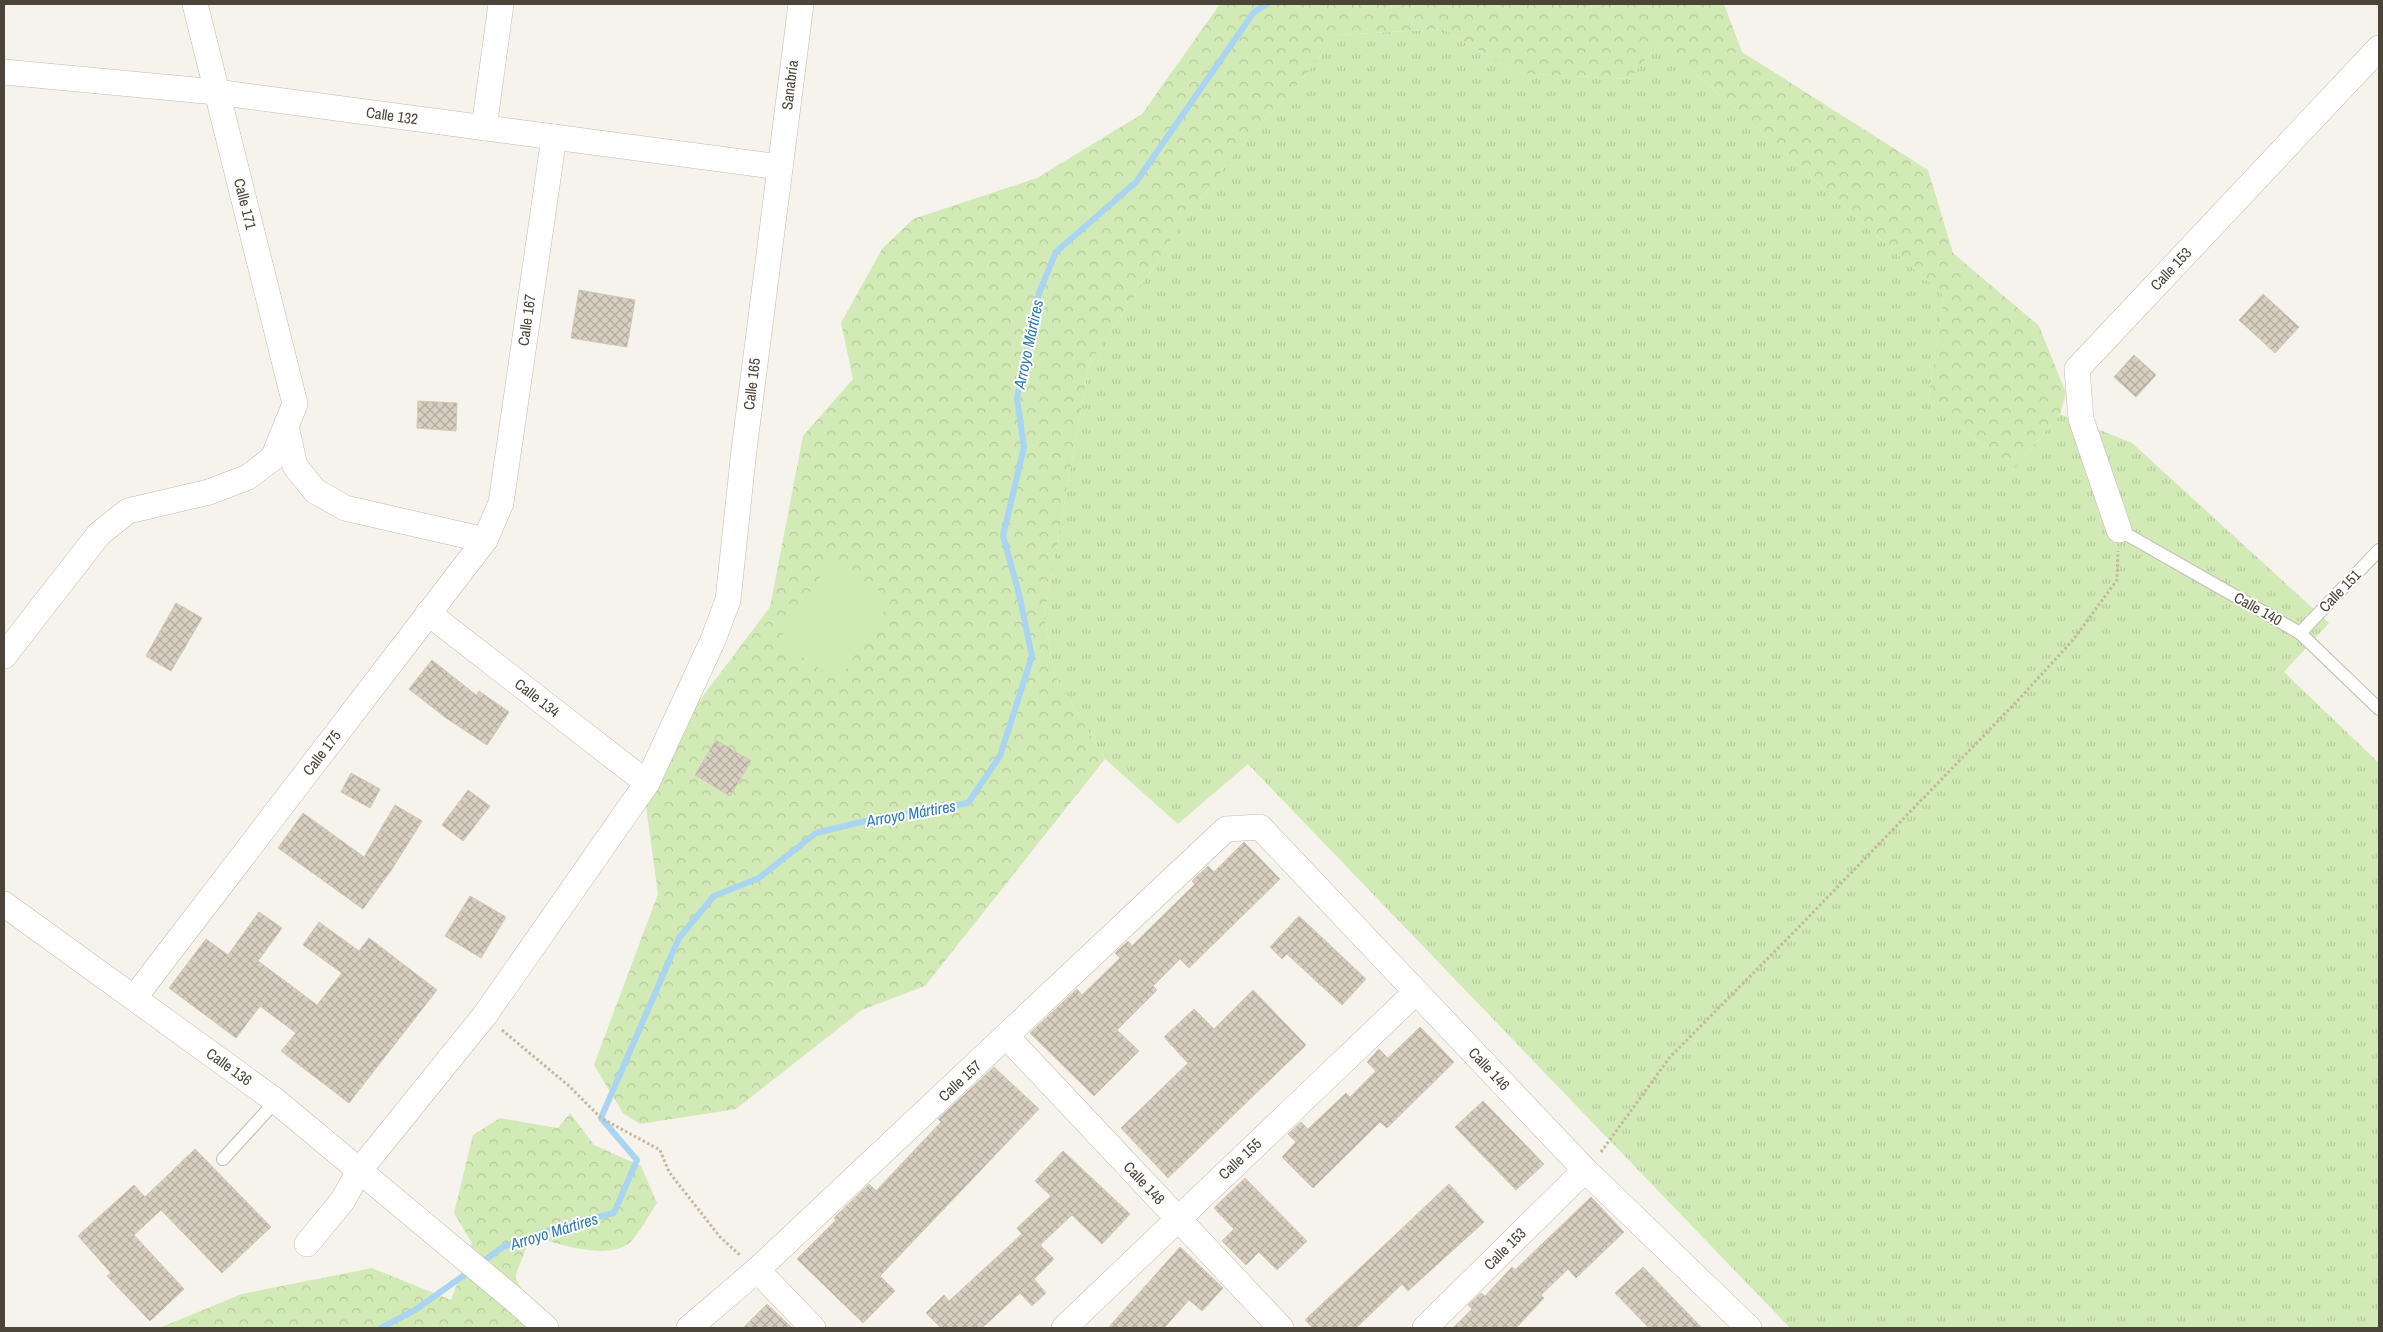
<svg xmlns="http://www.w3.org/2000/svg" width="2383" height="1332" font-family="'Archivo Narrow',sans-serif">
<defs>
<pattern id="grass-tufts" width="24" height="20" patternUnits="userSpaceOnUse" patternTransform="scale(1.25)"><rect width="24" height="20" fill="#d2eab5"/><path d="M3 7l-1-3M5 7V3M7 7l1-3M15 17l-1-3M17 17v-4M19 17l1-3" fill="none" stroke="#b6ca9c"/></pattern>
<pattern id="forest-crowns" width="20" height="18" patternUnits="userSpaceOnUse" patternTransform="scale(1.25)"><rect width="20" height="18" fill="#d2eab5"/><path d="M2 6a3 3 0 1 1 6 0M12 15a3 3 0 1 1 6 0" fill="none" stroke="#b6ca9c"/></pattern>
<pattern id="building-cross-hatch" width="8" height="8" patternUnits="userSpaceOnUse" patternTransform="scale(1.25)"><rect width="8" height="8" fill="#d8cfc1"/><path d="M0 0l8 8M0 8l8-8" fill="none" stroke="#b1aa9e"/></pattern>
</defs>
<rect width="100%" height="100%" fill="#f6f3ec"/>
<path fill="url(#grass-tufts)" d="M 1443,29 L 1517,73 L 1629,79 L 1660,42 L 1944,296 L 1928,401 L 2013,470 L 2060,414 L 2132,443 L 2329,623 L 2284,672 L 2379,763 L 2379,1328 L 1790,1328 L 1248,764 L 1178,824 L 1105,759 L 1055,676 L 1044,617 L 1089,365 L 1174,236 L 1238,149 L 1300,82 L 1336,35 Z"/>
<g fill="url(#forest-crowns)">
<path d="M 1220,4 L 1724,4 L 1742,52 L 1928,170 L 1953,253 L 2039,326 L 2066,393 L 2060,414 L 2013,470 L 1928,401 L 1944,296 L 1660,42 L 1629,79 L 1517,73 L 1443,29 L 1336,35 L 1300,82 L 1238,149 L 1174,236 L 1089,365 L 1044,617 L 1055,676 L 1105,759 L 925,986 L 862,1010 L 736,1109 L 640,1124 L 623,1113 L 594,1065 L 658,894 L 642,777 L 770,607 L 803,436 L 853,379 L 841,323 L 882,249 L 913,219 L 1037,178 L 1142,114 Z"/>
<path d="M 570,1113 L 594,1145 L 641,1166 L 657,1203 C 650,1213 637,1238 628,1244 C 605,1260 561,1244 537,1238 L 528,1243 L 515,1277 L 536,1316 L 532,1328 L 159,1328 L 242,1294 L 372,1268 L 451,1300 L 472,1243 L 454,1213 L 473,1135 L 500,1118 L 558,1128 Z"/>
</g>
<path fill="#d2eab5" d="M 831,560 L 892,599 L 838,681 L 778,641 Z"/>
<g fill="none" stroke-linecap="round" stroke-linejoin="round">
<g stroke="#a9d4f2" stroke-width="6">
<path d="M 481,1263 L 503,1247 L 564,1225 L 614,1213 L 637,1160 L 601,1118 L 679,938 L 714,896 L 759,878 L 816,833 L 873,819 L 968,803 L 1000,756 L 1032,656 L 1019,594 L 1003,536 L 1024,447 L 1017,398 L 1039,293 L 1056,252 L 1136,182 L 1254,12 L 1267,4"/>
<path d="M 381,1328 L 415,1310 L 470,1271"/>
</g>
</g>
<g fill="url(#building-cross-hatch)" stroke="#d3c7b4">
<path d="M 579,290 L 635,300 L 627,347 L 571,338 Z"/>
<path d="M 2263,294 L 2299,327 L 2275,353 L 2239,320 Z"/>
<path d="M 2134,355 L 2156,375 L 2136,397 L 2114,377 Z"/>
<path d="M 418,401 L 457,403 L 456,431 L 417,428 Z"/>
<path d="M 176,603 L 202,618 L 171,671 L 146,656 Z"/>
<path d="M 432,660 L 476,695 L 479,691 L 509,712 L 487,745 L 446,718 L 409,689 Z"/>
<path d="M 716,740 L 751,761 L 730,796 L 695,775 Z"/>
<path d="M 351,773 L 380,789 L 370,808 L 341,792 Z"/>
<path d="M 468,790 L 490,806 L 463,841 L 442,825 Z"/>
<path d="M 395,805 L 422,821 L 392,869 L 363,909 L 278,848 L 303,813 L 364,857 Z"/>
<path d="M 1244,842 L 1280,879 L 1189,968 L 1180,959 L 1153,986 L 1157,990 L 1117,1030 L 1139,1051 L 1094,1096 L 1030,1033 L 1077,989 L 1082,995 L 1120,958 L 1115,953 L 1128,941 L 1132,946 L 1195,884 L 1192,881 L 1208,866 L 1214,872 Z"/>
<path d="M 470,896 L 506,917 L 481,958 L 445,936 Z"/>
<path d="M 259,912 L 282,928 L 258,961 L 317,1005 L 342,973 L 303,945 L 319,922 L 359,951 L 369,938 L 437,990 L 349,1103 L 281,1051 L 296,1033 L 260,1006 L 236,1038 L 169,988 L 206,939 L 228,955 Z"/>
<path d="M 1299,916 L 1366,979 L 1342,1005 L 1287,954 L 1282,959 L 1270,947 Z"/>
<path d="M 1253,990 L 1306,1045 L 1168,1178 L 1121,1128 L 1188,1063 L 1164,1037 L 1194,1009 L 1214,1029 Z"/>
<path d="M 1420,1027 L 1454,1062 L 1387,1128 L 1380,1122 L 1313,1188 L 1282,1157 L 1296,1142 L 1288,1134 L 1301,1122 L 1308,1129 L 1346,1093 L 1350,1097 L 1376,1071 L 1367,1062 L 1379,1049 L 1388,1058 Z"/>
<path d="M 994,1067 L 1039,1109 L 880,1276 L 895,1291 L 863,1323 L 797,1259 L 836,1220 L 834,1218 L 869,1184 L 876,1191 L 941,1122 L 938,1119 Z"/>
<path d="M 1483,1101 L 1544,1164 L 1516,1190 L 1455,1127 Z"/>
<path d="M 195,1149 L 271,1227 L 222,1273 L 161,1210 L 134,1235 L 184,1289 L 150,1321 L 107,1276 L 111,1273 L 78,1236 L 134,1185 L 145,1197 Z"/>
<path d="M 1063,1151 L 1130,1214 L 1102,1244 L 1072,1215 L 1040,1245 L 1054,1259 L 1034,1279 L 1046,1293 L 1032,1306 L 1020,1293 L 982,1328 L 941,1328 L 926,1313 L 944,1295 L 949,1301 L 1022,1234 L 1017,1228 L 1051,1196 L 1035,1181 Z"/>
<path d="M 1245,1178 L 1307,1241 L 1277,1270 L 1259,1252 L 1246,1265 L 1222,1241 L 1234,1229 L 1214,1208 Z"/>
<path d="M 1449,1184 L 1484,1222 L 1408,1291 L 1402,1284 L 1356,1328 L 1313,1328 L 1305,1320 Z"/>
<path d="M 1591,1197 L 1624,1232 L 1576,1278 L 1568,1269 L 1541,1295 L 1544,1298 L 1516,1328 L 1453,1328 L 1472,1309 L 1468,1305 L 1481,1293 L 1485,1296 L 1512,1267 L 1515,1270 Z"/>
<path d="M 1180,1247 L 1223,1288 L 1202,1311 L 1189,1300 L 1164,1328 L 1108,1328 Z"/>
<path d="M 1643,1267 L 1702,1328 L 1649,1328 L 1615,1293 Z"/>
<path d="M 767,1304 L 792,1328 L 743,1328 Z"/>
</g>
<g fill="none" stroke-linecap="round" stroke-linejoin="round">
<g stroke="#c2bbae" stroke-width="14">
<g id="service">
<path d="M 2119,530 L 2300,633 L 2379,709"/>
<path d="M 2300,633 L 2379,550"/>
<path d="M 223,1159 L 276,1101"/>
</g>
</g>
<g stroke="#c2bbae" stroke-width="26">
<g id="minor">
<path d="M 4,72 L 216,92 L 780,167"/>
<path d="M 484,128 L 501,4"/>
<path d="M 286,426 L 295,466 L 315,491 L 345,508 L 485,540"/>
<path d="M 2119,530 L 2081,419 L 2077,369 L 2379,48"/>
<path d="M 428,613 L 647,783"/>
<path d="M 4,656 L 99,534 L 128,511 L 209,492 L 248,477 L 273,458 L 295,404 L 195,4"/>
<path d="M 4,904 L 276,1101 L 516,1301 L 546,1328"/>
<path d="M 134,998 L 485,540 L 501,503 L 554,137"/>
<path d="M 1007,1037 L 1281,1328"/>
<path d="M 307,1244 L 343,1200 L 359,1171 L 485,1015 L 647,783 L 713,640 L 728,600 L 744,450 L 801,4"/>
<path d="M 757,1270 L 813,1328"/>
<path d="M 689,1328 L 757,1270 L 1226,829 L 1260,827 L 1585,1170 L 1749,1328"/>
<path d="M 1064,1328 L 1416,992"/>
<path d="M 1425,1328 L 1585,1170"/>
</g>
</g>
<g stroke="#c4b79f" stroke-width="3" stroke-dasharray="2.5 2.5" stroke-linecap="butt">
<path d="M 502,1030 L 569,1086 L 601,1118 L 660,1150 L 669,1172 L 720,1237 L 741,1256"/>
<path d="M 1601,1152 L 1670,1057 L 1794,932 L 2020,698 L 2073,640 L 2117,580 L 2118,551"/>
</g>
<use href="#service" stroke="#fff" stroke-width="12"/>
<use href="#minor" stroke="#fff" stroke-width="25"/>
</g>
<g text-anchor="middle" stroke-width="4" stroke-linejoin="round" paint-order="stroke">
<g font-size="15" fill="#4b4439" stroke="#fff">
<text transform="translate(790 85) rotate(-83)" y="5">Sanabria</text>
<text transform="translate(392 116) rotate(8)" y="5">Calle 132</text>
<text transform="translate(245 204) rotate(76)" y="5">Calle 171</text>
<text transform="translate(2171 269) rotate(-47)" y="5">Calle 153</text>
<text transform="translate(527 320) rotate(-82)" y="5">Calle 167</text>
<text transform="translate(752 384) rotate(-83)" y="5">Calle 165</text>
<text transform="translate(2340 591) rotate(-46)" y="5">Calle 151</text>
<text transform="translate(2258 609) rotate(29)" y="5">Calle 140</text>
<text transform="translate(537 698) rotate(38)" y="5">Calle 134</text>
<text transform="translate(322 753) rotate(-53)" y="5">Calle 175</text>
<text transform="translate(229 1067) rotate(36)" y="5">Calle 136</text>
<text transform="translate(1489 1069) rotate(47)" y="5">Calle 146</text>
<text transform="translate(960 1081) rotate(-43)" y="5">Calle 157</text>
<text transform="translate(1240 1159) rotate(-43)" y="5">Calle 155</text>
<text transform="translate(1144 1183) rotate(47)" y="5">Calle 148</text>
<text transform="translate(1505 1249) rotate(-45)" y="5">Calle 153</text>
</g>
<g font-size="16" font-style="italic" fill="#2e7ab2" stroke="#fff">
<text transform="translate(1028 344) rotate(-78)" y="6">Arroyo Mártires</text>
<text transform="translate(911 813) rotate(-10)" y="6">Arroyo Mártires</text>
<text transform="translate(554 1231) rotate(-17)" y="6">Arroyo Mártires</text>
</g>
</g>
<rect width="2383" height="1332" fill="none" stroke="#4b4439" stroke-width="10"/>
</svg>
